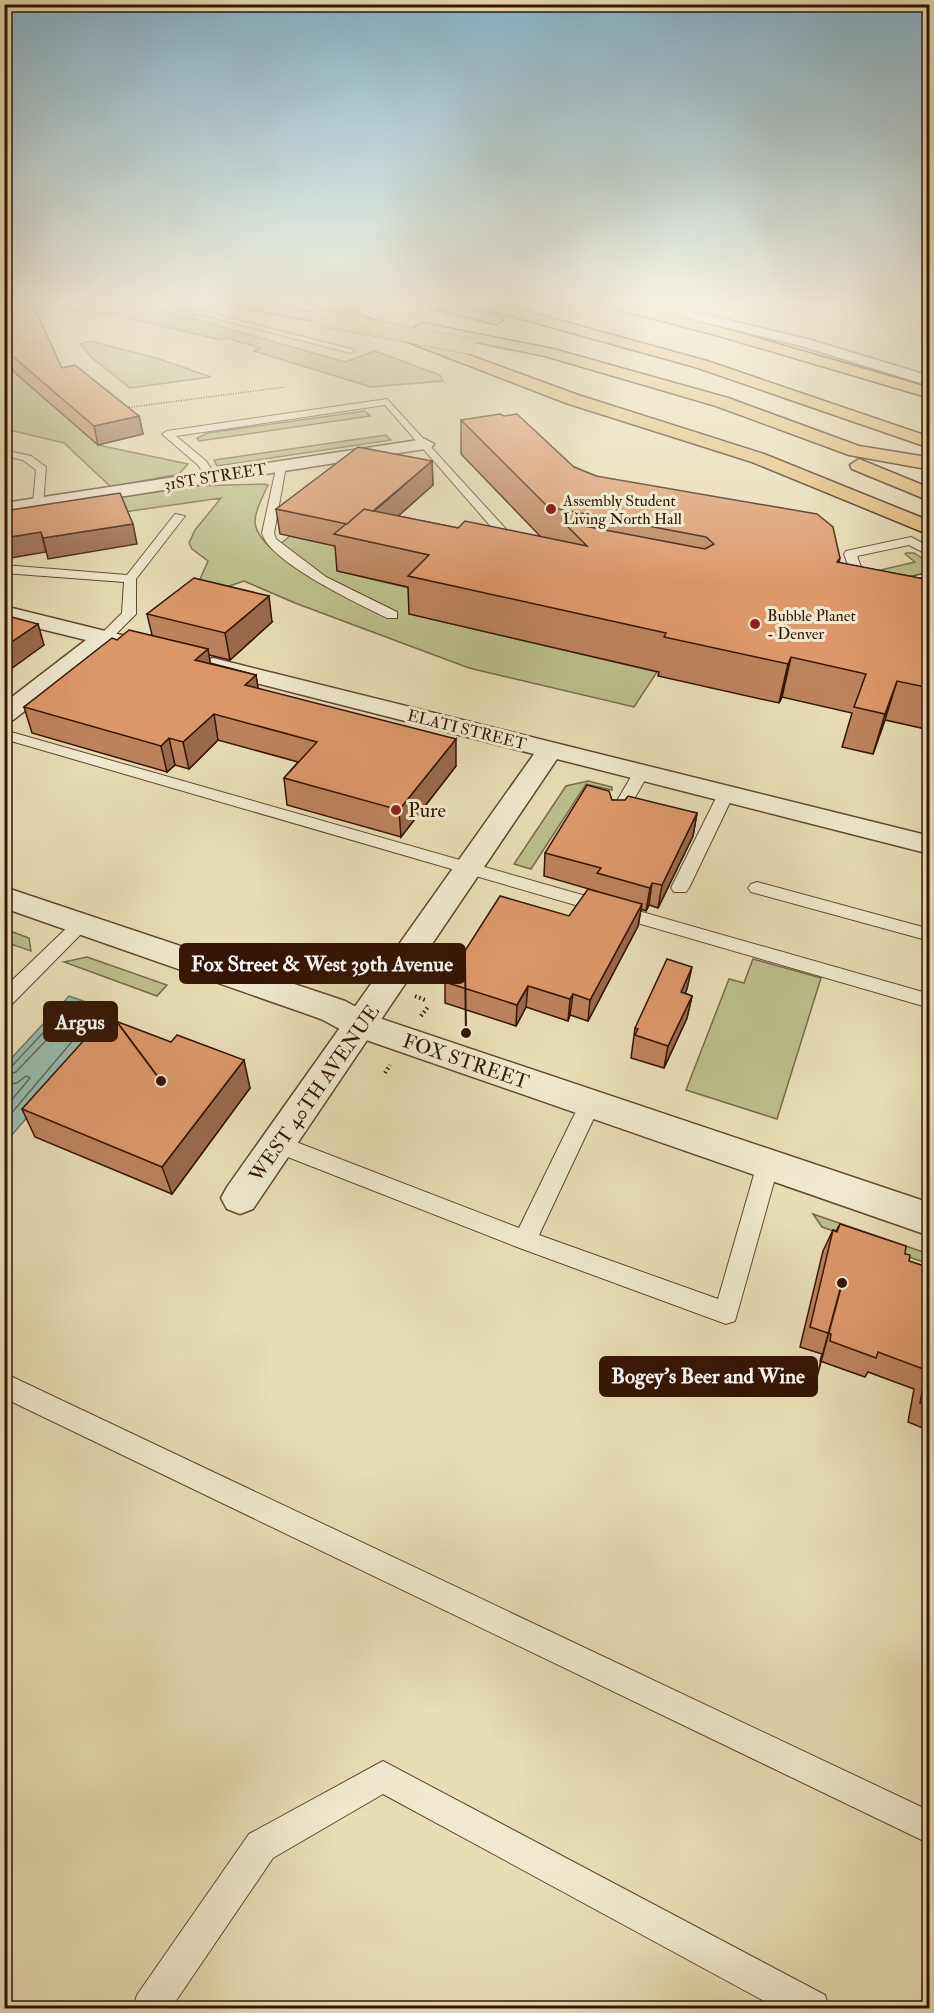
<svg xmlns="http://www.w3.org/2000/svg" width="934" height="2013" font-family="'IM FELL Double Pica',serif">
<rect width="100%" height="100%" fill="#e9ddb5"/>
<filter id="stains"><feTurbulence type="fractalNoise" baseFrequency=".00333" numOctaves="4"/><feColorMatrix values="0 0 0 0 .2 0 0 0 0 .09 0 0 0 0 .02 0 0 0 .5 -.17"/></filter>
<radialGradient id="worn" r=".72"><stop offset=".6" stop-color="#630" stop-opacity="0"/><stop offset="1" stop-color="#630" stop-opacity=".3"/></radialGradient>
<g fill="#bbbf8a" stroke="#786a47" stroke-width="1.5">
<path d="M 29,300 L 126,300 L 345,362 L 375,351 L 440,375 L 443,381 L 371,387 L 254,351 L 260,348 L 227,338 L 221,340 L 102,312 L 83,319 L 81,311 C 69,312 38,308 29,300 Z"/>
<path d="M 91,341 L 159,359 L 211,377 L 130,388 L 92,358 L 80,344 Z"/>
<path d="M 4,345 L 98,445 L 188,464 L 179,474 L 111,487 L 64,443 L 5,429 Z"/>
<path d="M 365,411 L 370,416 L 199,441 L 197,438 L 208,433 Z"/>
<path d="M 386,435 L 391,440 L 217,466 L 214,460 Z"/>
<path d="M 264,484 L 268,485 C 254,516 246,526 273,550 L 290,536 L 358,551 L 338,571 L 430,593 L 410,614 L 657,672 L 634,707 L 469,668 L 295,603 L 244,581 L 215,591 L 198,584 L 208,561 L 192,549 L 189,543 L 195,530 L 221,498 L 124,512 L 5,515 L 194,486 Z"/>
<path d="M 906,553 L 914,553 L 929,563 L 929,572 L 877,584 L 863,574 L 915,562 L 905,554 Z"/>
<path d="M 588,781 L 612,787 L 612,790 L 586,784 L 531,869 L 514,864 L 566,786 Z"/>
<path d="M 5,929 L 29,938 L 31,951 L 5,942 Z"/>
<path d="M 87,957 L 167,985 L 157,996 L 64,962 Z"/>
<path d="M 753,959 L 821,978 L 777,1119 L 686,1090 L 729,979 L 744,983 Z"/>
<path d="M 813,1214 L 929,1254 L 929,1264 L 822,1227 Z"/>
</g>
<path fill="#97bcad" stroke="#6f7969" stroke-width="1.5" d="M 69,996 L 108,1010 L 111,1013 L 112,1019 L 5,1143 L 5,1065 Z"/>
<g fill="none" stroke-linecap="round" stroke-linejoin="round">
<g stroke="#666858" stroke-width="1.5">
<path d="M 4,1068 L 11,1067 L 70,1004 L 104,1016"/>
<path d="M 4,1076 L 16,1072 L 72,1013 L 91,1019 L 4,1122"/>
<path d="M 4,1085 L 17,1083 L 26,1076 L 30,1078 L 4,1109"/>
</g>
<g stroke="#614630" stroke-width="2">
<g id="service">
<path d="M 145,300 L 159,300 L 355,350 L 350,353 Z"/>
<path d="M 387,399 L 515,539 L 522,540 L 522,546 L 507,545 L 385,405 L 176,436 L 206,461 L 217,477 L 211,480 L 207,479 L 198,465 L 162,434 L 167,431 Z"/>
<path d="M 4,450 L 31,456 L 46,467 L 43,505 L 33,503 L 36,470 L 23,460 L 4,456 Z"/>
<path d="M 277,464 L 286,466 L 274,533 L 276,539 L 326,577 L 397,612 L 397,618 L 387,618 C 359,604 269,562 262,533 Z"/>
<path d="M 175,514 L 185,516 L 136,579 L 136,614 L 109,641 L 104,642 L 97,638 L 122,613 L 124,582 L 4,573 L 4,565 L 127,575 Z"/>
<path d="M 911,537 L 930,547 L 930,556 L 909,545 L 857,556 L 869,589 L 868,592 L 858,592 L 844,554 L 846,551 Z"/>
<path d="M 930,573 L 930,581 L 897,588 L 891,584 L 892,581 Z"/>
<path d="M 4,730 L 930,994 L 930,1008 L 4,739 Z"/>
<path d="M 641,768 L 649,773 L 622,820 L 616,821 L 610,820 L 608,816 L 635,770 Z"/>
<path d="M 726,789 L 734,794 L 689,888 L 686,892 L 674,892 L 671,888 L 718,794 Z"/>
<path d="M 757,882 L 930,929 L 930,941 L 751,892 L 748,888 L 751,884 Z"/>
<path d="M 81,918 L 87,920 L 90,924 L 87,928 L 11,1005 L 4,1007 L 4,988 L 75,920 Z"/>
<path d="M 590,1095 L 597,1097 L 601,1103 L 539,1235 L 718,1299 L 757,1164 L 760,1158 L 768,1155 L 776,1158 L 779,1164 L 735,1321 L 726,1324 L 517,1247 L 270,1150 L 267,1144 L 270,1138 L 278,1135 L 519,1228 L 583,1097 Z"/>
<path d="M 4,1373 L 930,1811 L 930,1844 L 4,1398 Z"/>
<path d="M 383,1761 L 825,1995 L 829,2008 L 777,2008 L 383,1794 L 273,1858 L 171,2008 L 133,2008 L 137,1995 L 249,1834 Z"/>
</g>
</g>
<g stroke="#614630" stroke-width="3">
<g id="minor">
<path d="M 425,439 L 434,444 L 431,448 L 4,515 L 4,503 Z"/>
<path d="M 4,606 L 162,645 L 166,650 L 162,655 L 154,657 L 109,646 L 13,720 L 4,722 L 4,703 L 86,640 L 4,620 Z"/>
<path d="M 213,658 L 930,836 L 930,854 L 557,759 L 253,1209 L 240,1214 L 227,1209 L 221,1198 L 227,1187 L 534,754 L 205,670 L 201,665 L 205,660 Z"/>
</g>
</g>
<g stroke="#614630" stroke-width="3">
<g id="tertiary">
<path d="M 623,300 L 647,300 L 811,340 L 930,376 L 930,386 L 801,346 L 625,303 Z"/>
<path d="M 4,887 L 345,1001 L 373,1016 L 930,1203 L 930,1236 L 349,1034 L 321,1019 L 4,908 Z"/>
</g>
</g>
<g stroke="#341404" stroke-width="3">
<g id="motorway">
<path d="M 216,300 L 245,300 L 320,314 L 327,318 L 320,322 L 223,304 Z"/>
<path d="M 299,300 L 319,300 L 578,395 L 764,454 L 930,521 L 930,535 L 752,462 L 566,403 Z"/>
<path d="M 409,300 L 433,300 L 501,317 L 503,320 L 496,324 L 411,303 Z"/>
<path d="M 485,300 L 707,361 L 930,437 L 930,448 L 695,367 L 468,304 L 466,301 Z"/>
<path d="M 590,300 L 613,300 L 726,329 L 930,388 L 930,398 L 716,335 L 592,303 Z"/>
<path d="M 422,323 L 553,349 L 728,398 L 859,446 L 921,456 L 927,458 L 930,463 L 921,468 L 849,455 L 716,406 L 545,356 L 417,330 L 415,327 Z"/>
<path d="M 859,459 L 930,488 L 930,501 L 852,469 L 850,465 Z"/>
</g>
</g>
<path stroke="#341404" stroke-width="1.5" stroke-dasharray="1 1.5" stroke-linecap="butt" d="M 124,408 L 285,387"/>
<g stroke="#341404" stroke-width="4" stroke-dasharray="1.5 3" stroke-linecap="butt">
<path d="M 415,996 L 425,1000"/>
<path d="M 421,1016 L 428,1007"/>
<path d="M 385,1073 L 390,1065"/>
</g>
<use href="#service" fill="#f1e9cf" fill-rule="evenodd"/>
<use href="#minor" fill="#f1e9cf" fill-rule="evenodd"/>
<use href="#tertiary" fill="#f1e9cf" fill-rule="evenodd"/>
<use href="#motorway" fill="#e4be7a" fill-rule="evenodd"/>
<g stroke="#341404" stroke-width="17" stroke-linecap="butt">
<path id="motorway-bridge" d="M 320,318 L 469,346"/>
</g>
<use href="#motorway-bridge" stroke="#e4be7a" stroke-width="16"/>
</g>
<g fill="#bd835c" stroke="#341404" stroke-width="1.5">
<path d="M 665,300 L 721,300 L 681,305 L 675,301 L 669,302 Z"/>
<path d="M 4,307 L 62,368 L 139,416 L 143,434 L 98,445 L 14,372 L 4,345 Z"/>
<path d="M 461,420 L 596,476 L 840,558 L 839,563 L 930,580 L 930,730 L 885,720 L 873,754 L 842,747 L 852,713 L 782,697 L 779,703 L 658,676 L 659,672 L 409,614 L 408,587 L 337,571 L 335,546 L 280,534 L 276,509 L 432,461 L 433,485 L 398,516 L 458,528 L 540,536 L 461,454 Z"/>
<path d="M 147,614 L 272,622 L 230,660 L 209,655 L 210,663 L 256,675 L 258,689 L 456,766 L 401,837 L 287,805 L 284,778 L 298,762 L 218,740 L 189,769 L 175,765 L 167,772 L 32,733 L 24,707 L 117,640 L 152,635 Z"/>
<path d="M 612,800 L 697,813 L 693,836 L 658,908 L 649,905 L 646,911 L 641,909 L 638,926 L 588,1021 L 570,1015 L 568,1021 L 526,1007 L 516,1026 L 445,1003 L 445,982 L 569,916 L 596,891 L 544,876 L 545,853 Z"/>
<path d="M 687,989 L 685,993 L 692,996 L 687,1018 L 664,1068 L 631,1058 L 635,1028 Z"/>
<path d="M 171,1042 L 250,1088 L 172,1194 L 35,1137 L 22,1109 Z"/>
<path d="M 840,1224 L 905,1254 L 909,1261 L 930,1268 L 930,1431 L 908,1422 L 914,1389 L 868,1372 L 865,1377 L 820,1361 L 822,1354 L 800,1347 L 823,1251 L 833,1230 L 836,1231 Z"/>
</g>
<g fill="#9a6a4b" stroke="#341404" stroke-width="1.5">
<path d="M 682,300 L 721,300 L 681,305 Z"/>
<path d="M 139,416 L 143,434 L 98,445 L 94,426 Z"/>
<path d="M 7,445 L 12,464 L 4,469 L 4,446 Z"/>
<path d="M 432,461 L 433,485 L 369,542 L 357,526 Z"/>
<path d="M 133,524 L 137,544 L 48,559 L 43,538 Z"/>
<path d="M 41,532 L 46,552 L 4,559 L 4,538 Z"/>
<path d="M 269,596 L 272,622 L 230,660 L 225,633 Z"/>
<path d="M 38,624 L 44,645 L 4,674 L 4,647 Z"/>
<path d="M 208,649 L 212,675 L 195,660 Z"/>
<path d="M 791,657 L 782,697 L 779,703 L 788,664 Z"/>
<path d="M 256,675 L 260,701 L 245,685 Z"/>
<path d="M 897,681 L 885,720 L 873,754 L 885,714 Z"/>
<path d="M 214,714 L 218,740 L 189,769 L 183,742 Z"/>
<path d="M 169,738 L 175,765 L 167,772 L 161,746 Z"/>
<path d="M 456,739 L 456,766 L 401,837 L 399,810 Z"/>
<path d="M 697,813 L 693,836 L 658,908 L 662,885 Z"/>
<path d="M 652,883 L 649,905 L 646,911 L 650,888 Z"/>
<path d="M 642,904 L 638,926 L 588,1021 L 590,1000 Z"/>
<path d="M 692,967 L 687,989 L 676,1015 L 681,992 Z"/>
<path d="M 528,986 L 526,1007 L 516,1026 L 517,1005 Z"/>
<path d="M 573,994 L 570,1015 L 568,1021 L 570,999 Z"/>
<path d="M 692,996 L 687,1018 L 664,1068 L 668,1046 Z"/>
<path d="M 244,1060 L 250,1088 L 172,1194 L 162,1167 Z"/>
</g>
<g fill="#dc986b" stroke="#341404" stroke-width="1.5">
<path d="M 32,303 L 62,368 L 75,365 L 139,416 L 94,426 L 10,354 L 4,340 L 4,307 Z"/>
<path d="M 500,414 L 504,416 L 517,414 L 574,467 L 596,476 L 817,514 L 833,527 L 840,558 L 837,562 L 930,580 L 930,688 L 897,681 L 885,714 L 854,707 L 866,674 L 791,657 L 788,664 L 664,637 L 666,633 L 408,576 L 429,555 L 334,534 L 364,509 L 458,528 L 465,521 L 587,546 L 563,522 L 705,549 L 714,544 L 706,537 L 548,507 L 461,420 Z"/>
<path d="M 358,447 L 432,461 L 373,511 L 364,509 L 347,524 L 276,509 Z"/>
<path d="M 120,493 L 133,524 L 43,538 L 41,532 L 4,538 L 4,511 Z"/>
<path d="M 194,578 L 269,596 L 225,633 L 147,614 Z"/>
<path d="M 4,615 L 38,624 L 4,647 Z"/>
<path d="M 129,630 L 208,649 L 195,660 L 256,675 L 245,685 L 456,739 L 399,810 L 284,778 L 317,742 L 214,714 L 183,742 L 169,738 L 161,746 L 24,707 L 112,638 L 117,640 Z"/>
<path d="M 587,785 L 609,791 L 612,800 L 625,800 L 628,796 L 697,813 L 662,885 L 652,883 L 650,888 L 597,873 L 601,868 L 545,853 Z"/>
<path d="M 588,889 L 642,904 L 590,1000 L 573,994 L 570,999 L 528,986 L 517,1005 L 445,982 L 500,896 L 569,916 Z"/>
<path d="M 667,959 L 692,967 L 681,992 L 692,996 L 668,1046 L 635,1035 L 638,1029 L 635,1028 Z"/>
<path d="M 105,1017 L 171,1042 L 177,1035 L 244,1060 L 162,1167 L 22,1109 Z"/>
<path d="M 840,1224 L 906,1246 L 905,1254 L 910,1255 L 909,1261 L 930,1268 L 930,1407 L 920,1403 L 926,1370 L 878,1352 L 876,1358 L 830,1341 L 831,1334 L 810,1327 L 833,1230 L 837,1232 Z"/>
</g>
<linearGradient id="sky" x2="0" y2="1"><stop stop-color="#87b7d0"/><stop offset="0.52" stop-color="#f5f0de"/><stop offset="1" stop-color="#f5f0de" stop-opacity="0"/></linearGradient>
<rect width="934" height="582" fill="url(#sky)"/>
<g fill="#8f2418" stroke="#f1e9cf" stroke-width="2">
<circle cx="551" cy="509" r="6"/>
<circle cx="755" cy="624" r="6"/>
<circle cx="396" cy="810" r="6"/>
</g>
<g text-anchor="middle" stroke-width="6" stroke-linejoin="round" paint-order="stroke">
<g font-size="16" fill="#341404" stroke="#f1e9cf">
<text transform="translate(215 476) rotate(-9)" y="6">31ST STREET</text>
<text transform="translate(467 729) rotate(14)" y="6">ELATI STREET</text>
</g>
<g font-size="16" fill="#341404" stroke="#f1e9cf" text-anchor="start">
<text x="563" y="506">Assembly Student<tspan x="563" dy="18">Living North Hall</tspan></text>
<text x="767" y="621">Bubble Planet<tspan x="767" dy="18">- Denver</tspan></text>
</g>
<g font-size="20" fill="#341404" stroke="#f1e9cf" text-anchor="start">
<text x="408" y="817">Pure</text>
</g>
<g font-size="20" fill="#341404" stroke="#f1e9cf">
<text transform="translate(466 1061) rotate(19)" y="7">FOX STREET</text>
<text transform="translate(314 1093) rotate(-55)" y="7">WEST 40TH AVENUE</text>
</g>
</g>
<path fill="none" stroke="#341404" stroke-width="2" d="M466 1033L465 963M161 1081L117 1022M842 1283L817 1376"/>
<g fill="#341404" stroke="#f1e9cf" stroke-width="2">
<circle cx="466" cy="1033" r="6"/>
<circle cx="161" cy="1081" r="6"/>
<circle cx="842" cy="1283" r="6"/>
</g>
<g fill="#341404" stroke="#341404" stroke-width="2">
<rect x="180" y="944" width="285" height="39" rx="6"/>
<rect x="44" y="1002" width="73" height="39" rx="6"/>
<rect x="600" y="1357" width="217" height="39" rx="6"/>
</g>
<g font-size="21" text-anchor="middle" font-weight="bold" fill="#fff">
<text x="322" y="971">Fox Street &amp; West 39th Avenue</text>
<text x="80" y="1029">Argus</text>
<text x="708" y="1383">Bogey's Beer and Wine</text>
</g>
<rect width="934" height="2013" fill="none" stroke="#e9ddb5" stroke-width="24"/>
<rect x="6" y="6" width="922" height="2001" fill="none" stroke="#341404" stroke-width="3"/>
<rect x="12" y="12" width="910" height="1989" fill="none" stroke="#341404" stroke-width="1.5"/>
<rect width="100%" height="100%" filter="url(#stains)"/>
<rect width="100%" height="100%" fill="url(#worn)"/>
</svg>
